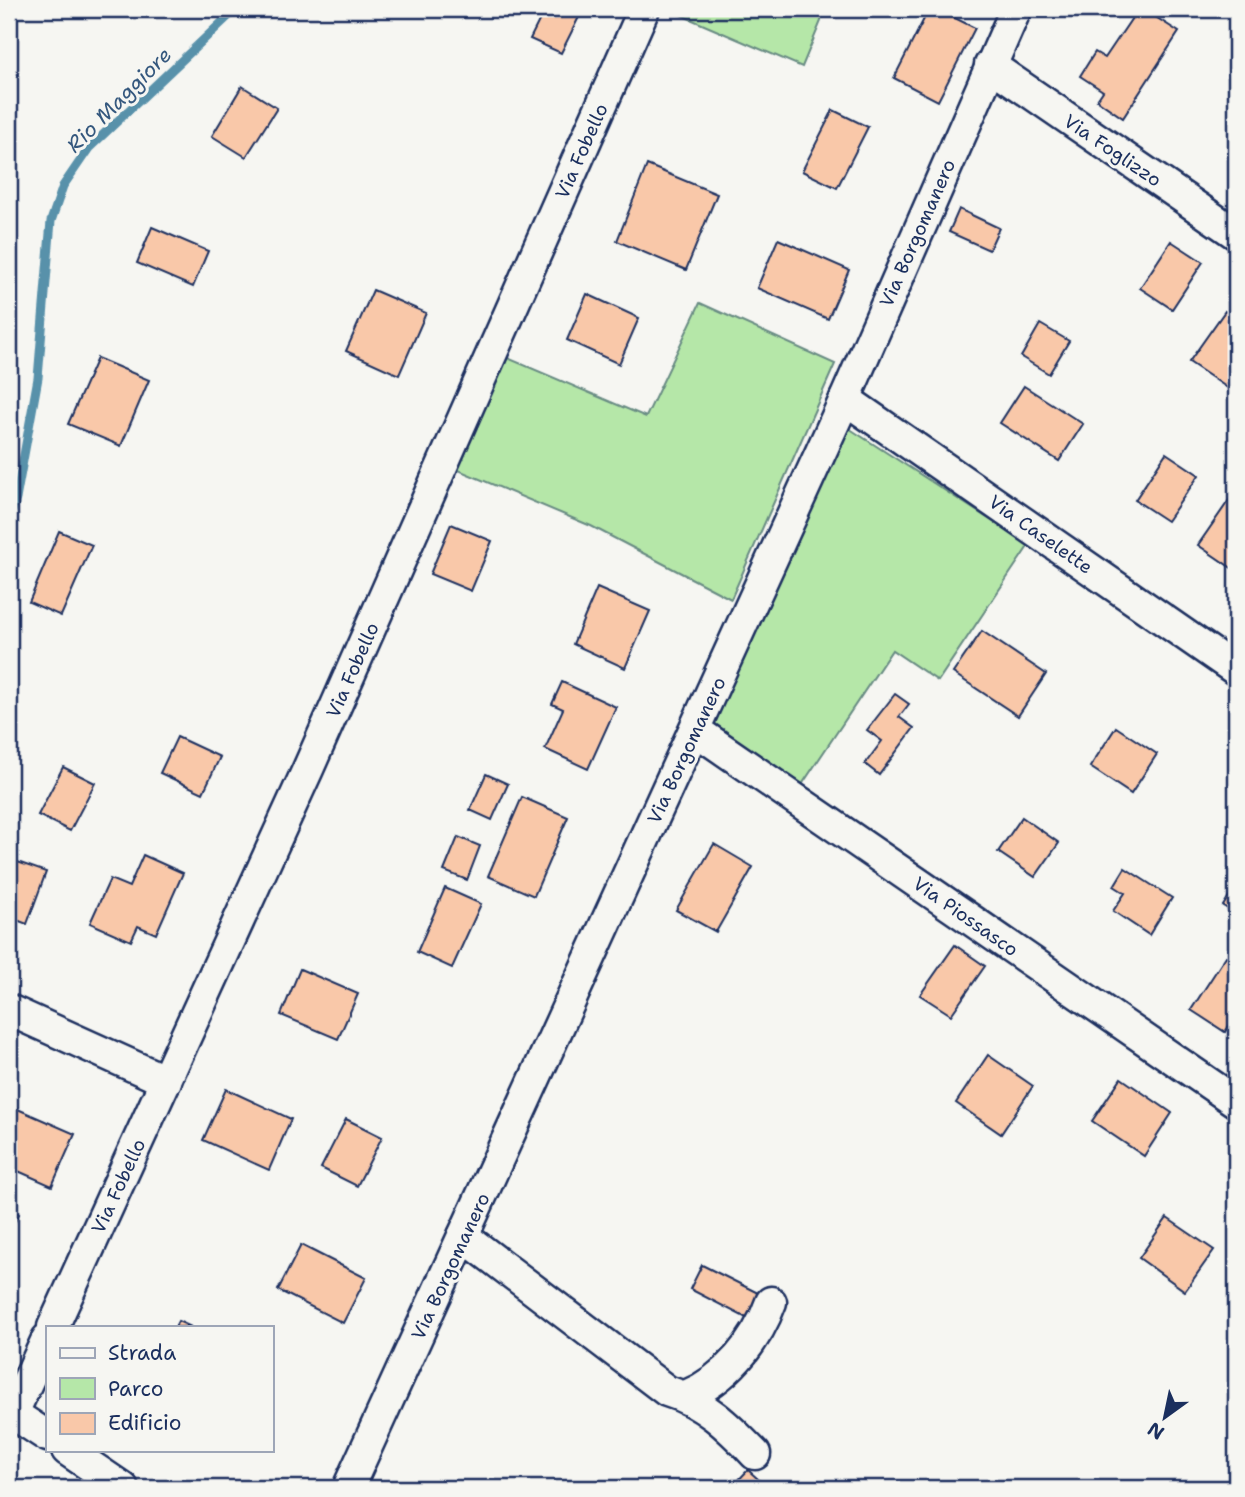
<svg xmlns="http://www.w3.org/2000/svg" width="1245" height="1497" font-family="'Shantell Sans',sans-serif">
<rect width="100%" height="100%" fill="#f6f6f2"/>
<filter id="ink" filterUnits="userSpaceOnUse"><feTurbulence type="fractalNoise" baseFrequency=".0143" numOctaves="2"/><feDisplacementMap in="SourceGraphic" scale="14" xChannelSelector="R" yChannelSelector="G"/><feConvolveMatrix kernelMatrix="1 2 1 2 8 2 1 2 1" color-interpolation-filters="sRGB"/></filter>
<g filter="url(#ink)">
<g fill="#b5e7a8" stroke="#688b83" stroke-width="2">
<path d="M 667,9 L 826,9 L 802,67 Z"/>
<path d="M 700,303 L 835,364 L 731,599 L 591,526 L 456,469 L 503,356 L 646,417 Z"/>
<path d="M 847,427 L 1029,545 L 938,681 L 892,650 L 801,786 L 711,725 Z"/>
</g>
<g fill="none" stroke-linecap="round" stroke-linejoin="round">
<path stroke="#5991aa" stroke-width="9" d="M 9,521 L 16,499 L 38,378 L 51,221 L 63,186 L 89,148 L 236,9"/>
</g>
<g fill="#f9c8a9" stroke="#1b2f5e" stroke-width="2">
<path d="M 527,9 L 583,9 L 561,53 L 530,39 L 541,17 Z"/>
<path d="M 929,9 L 937,9 L 975,28 L 938,101 L 894,78 Z"/>
<path d="M 1138,9 L 1143,9 L 1179,32 L 1123,118 L 1097,100 L 1103,91 L 1080,76 L 1095,52 L 1105,58 Z"/>
<path d="M 242,86 L 277,108 L 246,157 L 212,136 Z"/>
<path d="M 833,110 L 868,127 L 837,188 L 802,171 Z"/>
<path d="M 647,165 L 717,194 L 686,270 L 617,241 Z"/>
<path d="M 959,209 L 999,228 L 989,250 L 949,232 Z"/>
<path d="M 152,227 L 208,251 L 193,287 L 137,263 Z"/>
<path d="M 778,239 L 849,270 L 828,319 L 757,288 Z"/>
<path d="M 1171,241 L 1203,262 L 1172,309 L 1140,288 Z"/>
<path d="M 373,290 L 426,313 L 399,375 L 346,351 Z"/>
<path d="M 587,294 L 639,318 L 619,364 L 567,340 Z"/>
<path d="M 1225,311 L 1236,319 L 1235,393 L 1189,362 Z"/>
<path d="M 1040,324 L 1069,341 L 1049,374 L 1021,357 Z"/>
<path d="M 97,358 L 149,380 L 121,446 L 68,424 Z"/>
<path d="M 1024,386 L 1083,424 L 1059,461 L 1000,423 Z"/>
<path d="M 1166,453 L 1199,475 L 1167,521 L 1135,500 Z"/>
<path d="M 1236,490 L 1236,571 L 1198,545 Z"/>
<path d="M 451,524 L 492,541 L 471,591 L 430,574 Z"/>
<path d="M 59,531 L 92,545 L 61,616 L 29,602 Z"/>
<path d="M 597,588 L 650,611 L 625,668 L 573,644 Z"/>
<path d="M 982,631 L 1046,674 L 1018,716 L 953,673 Z"/>
<path d="M 562,682 L 616,707 L 588,769 L 545,749 L 563,709 L 552,704 Z"/>
<path d="M 895,694 L 909,704 L 899,717 L 914,728 L 879,775 L 865,764 L 882,741 L 867,730 Z"/>
<path d="M 1116,727 L 1157,754 L 1131,794 L 1090,767 Z"/>
<path d="M 177,737 L 220,757 L 203,793 L 160,773 Z"/>
<path d="M 63,767 L 95,783 L 70,831 L 38,815 Z"/>
<path d="M 486,774 L 508,784 L 492,820 L 470,810 Z"/>
<path d="M 522,797 L 568,817 L 534,896 L 488,876 Z"/>
<path d="M 1022,817 L 1059,843 L 1035,877 L 998,852 Z"/>
<path d="M 458,837 L 480,846 L 467,880 L 444,871 Z"/>
<path d="M 714,844 L 753,867 L 716,932 L 676,910 Z"/>
<path d="M 143,855 L 183,873 L 156,934 L 138,926 L 131,941 L 90,923 L 110,879 L 129,887 Z"/>
<path d="M 9,859 L 46,872 L 27,924 L 9,917 Z"/>
<path d="M 1125,868 L 1172,898 L 1149,935 L 1113,911 L 1125,893 L 1114,886 Z"/>
<path d="M 1236,885 L 1236,914 L 1223,906 Z"/>
<path d="M 445,888 L 481,904 L 452,968 L 417,952 Z"/>
<path d="M 955,945 L 985,966 L 951,1015 L 920,995 Z"/>
<path d="M 1226,956 L 1236,962 L 1236,1015 L 1225,1032 L 1191,1010 Z"/>
<path d="M 300,969 L 358,994 L 338,1039 L 281,1015 Z"/>
<path d="M 988,1055 L 1033,1086 L 1001,1134 L 956,1103 Z"/>
<path d="M 1121,1078 L 1172,1113 L 1144,1156 L 1092,1121 Z"/>
<path d="M 226,1089 L 291,1119 L 269,1170 L 203,1140 Z"/>
<path d="M 13,1107 L 75,1134 L 52,1186 L 9,1167 L 9,1116 Z"/>
<path d="M 346,1119 L 382,1137 L 357,1186 L 321,1168 Z"/>
<path d="M 9,1207 L 19,1214 L 9,1233 Z"/>
<path d="M 1167,1218 L 1214,1250 L 1185,1291 L 1139,1258 Z"/>
<path d="M 301,1245 L 366,1278 L 343,1323 L 278,1290 Z"/>
<path d="M 702,1265 L 764,1296 L 752,1321 L 690,1289 Z"/>
<path d="M 178,1321 L 191,1327 L 175,1327 Z"/>
<path d="M 748,1470 L 768,1488 L 731,1488 Z"/>
</g>
<g fill="none" stroke-linecap="round" stroke-linejoin="round">
<g stroke="#1b2f5e" stroke-width="35">
<g id="minor">
<path d="M 990,65 L 1236,234"/>
<path d="M 845,399 L 1236,670"/>
<path d="M 695,730 L 1236,1102"/>
<path d="M 9,1010 L 166,1081"/>
<path d="M 463,1236 L 667,1391 C 704,1402 729,1427 755,1454"/>
<path d="M 53,1327 L 308,769 L 644,9"/>
<path d="M 686,1396 C 725,1380 757,1342 771,1302"/>
<path d="M 9,1411 L 47,1436"/>
<path d="M 13,1413 L 47,1339"/>
<path d="M 67,1450 L 123,1488"/>
<path d="M 348,1488 L 845,399 L 1016,9"/>
</g>
</g>
<use href="#minor" stroke="#f6f6f2" stroke-width="30"/>
</g>
</g>
<g text-anchor="middle" stroke-width="6" stroke-linejoin="round" paint-order="stroke">
<g font-size="19" fill="#1b2f5e" stroke="#f6f6f2">
<text transform="translate(1113 150) rotate(34)" y="7">Via Foglizzo</text>
<text transform="translate(581 151) rotate(-66)" y="7">Via Fobello</text>
<text transform="translate(917 233) rotate(-66)" y="7">Via Borgomanero</text>
<text transform="translate(1041 534) rotate(35)" y="7">Via Caselette</text>
<text transform="translate(352 670) rotate(-66)" y="7">Via Fobello</text>
<text transform="translate(686 750) rotate(-65)" y="7">Via Borgomanero</text>
<text transform="translate(966 916) rotate(35)" y="7">Via Piossasco</text>
<text transform="translate(118 1186) rotate(-65)" y="7">Via Fobello</text>
<text transform="translate(450 1266) rotate(-65)" y="7">Via Borgomanero</text>
</g>
<g font-size="21" font-style="italic" fill="#35587e" stroke="#f6f6f2">
<text transform="translate(119 100) rotate(-45)" y="7">Rio Maggiore</text>
</g>
</g>
<rect width="1245" height="1497" fill="none" stroke="#f6f6f2" stroke-width="35"/>
<rect x="18" y="18" width="1210" height="1462" fill="none" stroke="#1b2f5e" stroke-width="2.5" filter="url(#ink)"/>
<rect x="46" y="1326" width="228" height="126" fill="#f6f6f2" stroke="#9ea6b7" stroke-width="2"/>
<rect x="60" y="1348" width="35" height="10" fill="#f6f6f2" stroke="#9ea6b7" stroke-width="2"/>
<text x="108" y="1360" font-size="21" fill="#1b2f5e">Strada</text>
<rect x="60" y="1378" width="35" height="21" fill="#b5e7a8" stroke="#9ea6b7" stroke-width="2"/>
<text x="108" y="1396" font-size="21" fill="#1b2f5e">Parco</text>
<rect x="60" y="1413" width="35" height="21" fill="#f9c8a9" stroke="#9ea6b7" stroke-width="2"/>
<text x="108" y="1430" font-size="21" fill="#1b2f5e">Edificio</text>
<g transform="translate(1165 1417) rotate(213)" stroke="#f6f6f2" stroke-width="5" paint-order="stroke">
<path d="M0-5L12 26L0 18L-12 26Z" fill="#1b2f5e"/>
<text y="-10" font-size="19" font-weight="bold" text-anchor="middle" fill="#1b2f5e">N</text>
</g>
</svg>
